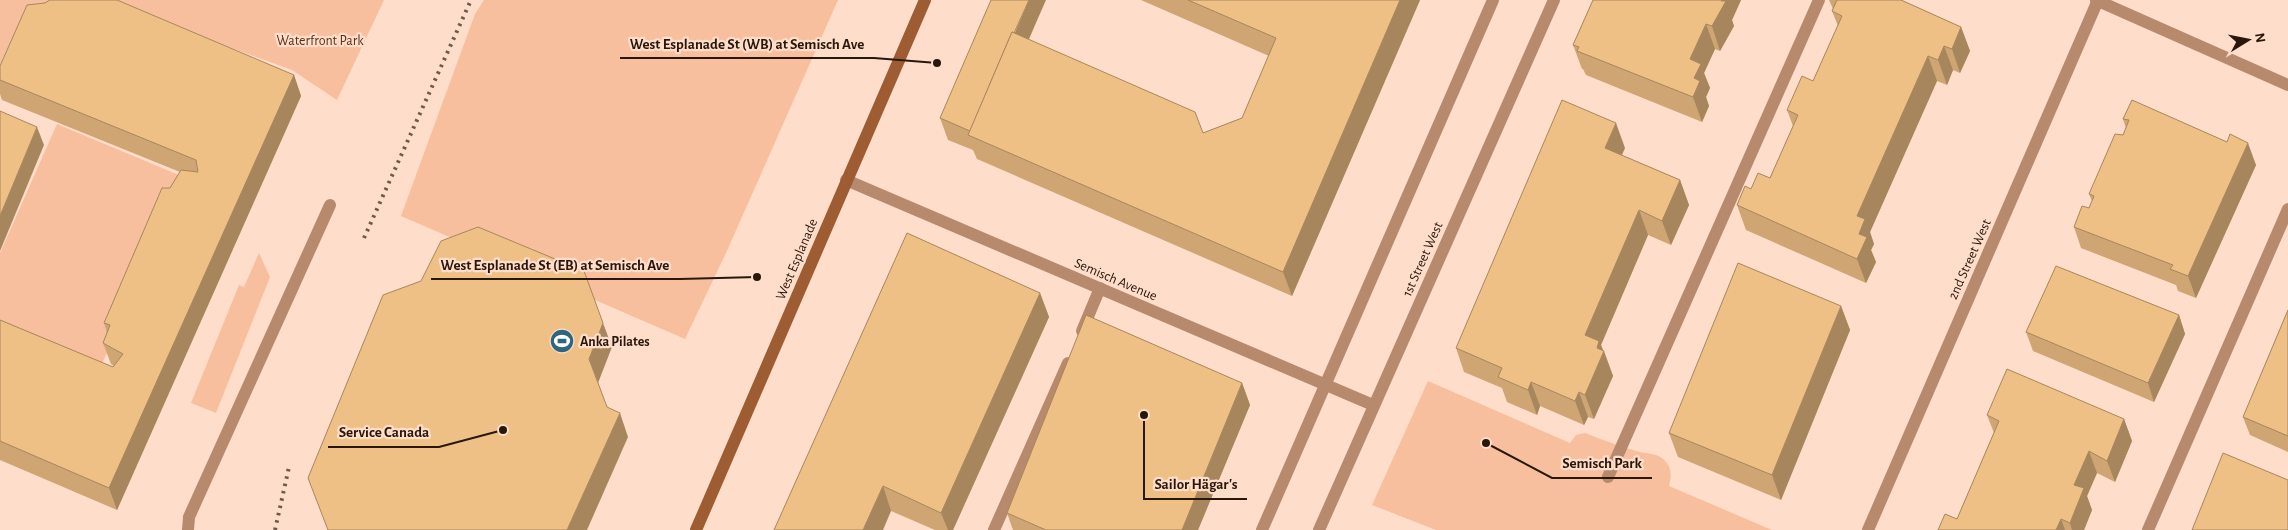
<svg xmlns="http://www.w3.org/2000/svg" width="2288" height="530" font-family="'Alegreya Sans',sans-serif">
<rect width="100%" height="100%" fill="#fedeca"/>
<g fill="#f7bf9d">
<path d="M 0,0 L 75,0 L 12,38 L 0,65 Z"/>
<path d="M 100,0 L 384,0 L 337,100 L 292,70 Z"/>
<path d="M 484,0 L 838,0 L 726,253 L 685,339 L 401,216 L 475,14 Z"/>
<path d="M 57,124 L 186,178 L 97,375 L 0,333 L 0,253 Z"/>
<path d="M 259,253 L 270,277 L 216,413 L 191,403 L 239,285 L 244,287 Z"/>
<path d="M 1428,381 L 1570,443 L 1576,435 L 1585,433 C 1603,440 1621,447 1640,452 C 1648,454 1655,453 1662,458 C 1672,466 1672,475 1669,486 L 1772,530 L 1436,530 L 1372,505 Z"/>
</g>
<g fill="none" stroke-linecap="round" stroke-linejoin="round">
<g stroke="#b78a6e" stroke-width="12">
<path d="M 1082,331 L 1100,288"/>
<path d="M 1608,477 L 1819,0"/>
<path d="M 188,530 L 189,517 L 330,205"/>
<path d="M 994,530 L 1068,363"/>
<path d="M 2148,530 L 2288,209"/>
</g>
<g stroke="#b78a6e" stroke-width="12">
<path d="M 2096,0 L 2288,85"/>
<path d="M 846,180 L 1373,405"/>
<path d="M 1262,530 L 1493,0"/>
<path d="M 1319,530 L 1554,0"/>
<path d="M 1868,530 L 2098,0"/>
</g>
<path stroke="#9d5c31" stroke-width="12" d="M 696,530 L 925,0"/>
<g stroke="#70594a" stroke-width="4" stroke-dasharray="2.5 5" stroke-linecap="butt">
<path d="M 364,238 L 471,0"/>
<path d="M 275,530 L 289,467"/>
</g>
</g>
<g fill="#cea573">
<path d="M 1141,0 L 1420,0 L 1292,296 L 977,159 L 973,150 L 948,140 L 940,118 L 1029,40 L 1203,133 L 1242,118 L 1269,56 Z"/>
<path d="M 1593,0 L 1741,0 L 1732,20 L 1734,26 L 1720,51 L 1715,49 L 1704,73 L 1710,88 L 1706,97 L 1709,106 L 1702,122 L 1586,75 L 1583,69 L 1582,69 L 1573,45 Z"/>
<path d="M 1829,0 L 1901,0 L 1961,27 L 1970,51 L 1960,73 L 1953,70 L 1947,85 L 1937,81 L 1870,232 L 1874,244 L 1871,250 L 1876,262 L 1866,283 L 1746,230 L 1737,205 L 1751,189 L 1770,178 L 1793,126 L 1787,110 L 1813,81 L 1838,26 L 1832,11 L 1833,9 Z"/>
<path d="M 0,66 L 294,75 L 301,96 L 117,510 L 0,460 L 0,320 L 113,367 L 114,366 L 111,364 L 103,343 L 107,333 L 104,323 L 170,188 L 180,172 L 2,100 L 0,94 Z"/>
<path d="M 2132,100 L 2256,165 L 2196,298 L 2178,291 L 2176,285 L 2081,248 L 2074,227 L 2089,208 L 2092,201 L 2089,194 L 2123,135 L 2126,128 L 2123,119 Z"/>
<path d="M 1625,148 L 1621,155 L 1680,180 L 1689,205 L 1671,245 L 1648,235 L 1601,345 L 1613,376 L 1594,419 L 1588,417 L 1584,425 L 1540,406 L 1537,415 L 1507,402 L 1502,388 L 1464,372 L 1456,348 Z"/>
<path d="M 1040,293 L 1049,317 L 953,530 L 935,530 L 891,511 L 774,530 Z"/>
<path d="M 1841,306 L 1850,330 L 1781,500 L 1678,457 L 1669,433 Z"/>
<path d="M 2288,310 L 2288,452 L 2250,435 L 2243,417 Z"/>
<path d="M 2179,315 L 2185,334 L 2154,402 L 2033,351 L 2026,332 Z"/>
<path d="M 1242,383 L 1250,405 L 1198,530 L 1013,530 L 1007,513 Z"/>
<path d="M 1987,415 L 2124,419 L 2132,441 L 2115,482 L 2097,473 L 2087,496 L 2092,510 L 2084,530 L 1938,530 L 1957,519 L 1994,433 Z"/>
</g>
<g fill="#a7865e">
<path d="M 1029,0 L 1046,0 L 984,142 L 972,132 Z"/>
<path d="M 1400,0 L 1420,0 L 1292,296 L 1283,272 Z"/>
<path d="M 1722,0 L 1741,0 L 1732,20 L 1734,26 L 1720,51 L 1712,26 Z"/>
<path d="M 1706,24 L 1715,49 L 1704,73 L 1710,88 L 1706,97 L 1709,106 L 1702,122 L 1693,97 L 1694,78 L 1690,59 Z"/>
<path d="M 1961,27 L 1970,51 L 1960,73 L 1952,49 Z"/>
<path d="M 1944,46 L 1953,70 L 1947,85 L 1938,60 Z"/>
<path d="M 1928,56 L 1937,81 L 1870,232 L 1874,244 L 1871,250 L 1876,262 L 1866,283 L 1857,259 L 1859,234 L 1857,216 Z"/>
<path d="M 294,75 L 301,96 L 117,510 L 109,488 Z"/>
<path d="M 1616,123 L 1625,148 L 1614,173 L 1605,148 Z"/>
<path d="M 37,127 L 44,145 L 0,251 L 0,216 Z"/>
<path d="M 2248,143 L 2256,165 L 2196,298 L 2188,276 Z"/>
<path d="M 1680,180 L 1689,205 L 1671,245 L 1662,221 Z"/>
<path d="M 1639,210 L 1648,235 L 1601,345 L 1604,353 L 1604,351 L 1613,376 L 1594,419 L 1585,395 L 1585,335 Z"/>
<path d="M 1040,293 L 1049,317 L 953,530 L 948,530 L 941,513 Z"/>
<path d="M 1841,306 L 1850,330 L 1781,500 L 1772,475 Z"/>
<path d="M 2179,315 L 2185,334 L 2154,402 L 2148,383 Z"/>
<path d="M 603,323 L 612,347 L 598,383 L 589,359 Z"/>
<path d="M 1531,382 L 1540,406 L 1537,415 L 1528,390 Z"/>
<path d="M 1242,383 L 1250,405 L 1198,530 L 1182,530 Z"/>
<path d="M 1579,392 L 1588,417 L 1584,425 L 1575,401 Z"/>
<path d="M 620,413 L 628,437 L 587,530 L 567,530 Z"/>
<path d="M 2124,419 L 2132,441 L 2115,482 L 2107,461 Z"/>
<path d="M 2089,451 L 2097,473 L 2087,496 L 2092,510 L 2084,530 L 2072,530 L 2070,523 L 2074,485 Z"/>
<path d="M 883,486 L 891,511 L 883,530 L 863,530 Z"/>
<path d="M 2061,519 L 2065,530 L 2056,530 Z"/>
</g>
<g fill="#efc086" stroke="#a7865e">
<path d="M 50,0 L 117,0 L 294,75 L 109,488 L 0,441 L 0,320 L 113,367 L 123,354 L 103,343 L 110,325 L 104,323 L 162,188 L 170,188 L 181,170 L 198,172 L 196,160 L 0,80 L 0,66 L 27,5 L 45,3 Z"/>
<path d="M 991,0 L 1029,0 L 1014,33 L 1012,32 L 970,131 L 940,118 Z"/>
<path d="M 1188,0 L 1400,0 L 1283,272 L 968,135 L 1012,32 L 1195,112 L 1203,133 L 1242,118 L 1276,38 Z"/>
<path d="M 1593,0 L 1722,0 L 1721,1 L 1726,1 L 1712,26 L 1706,24 L 1690,59 L 1701,64 L 1694,78 L 1700,81 L 1693,97 L 1577,51 L 1579,47 L 1573,45 Z"/>
<path d="M 1837,0 L 1901,0 L 1961,27 L 1952,49 L 1944,46 L 1938,60 L 1928,56 L 1857,216 L 1865,219 L 1859,234 L 1867,237 L 1857,259 L 1737,205 L 1745,186 L 1751,189 L 1758,173 L 1770,178 L 1798,115 L 1787,110 L 1802,76 L 1813,81 L 1842,16 L 1832,11 Z"/>
<path d="M 1562,100 L 1616,123 L 1605,148 L 1680,180 L 1662,221 L 1639,210 L 1585,335 L 1599,341 L 1597,348 L 1604,351 L 1585,395 L 1579,392 L 1575,401 L 1531,382 L 1528,390 L 1498,377 L 1502,368 L 1456,348 Z"/>
<path d="M 2132,100 L 2227,142 L 2230,134 L 2248,143 L 2188,276 L 2170,269 L 2173,265 L 2074,227 L 2082,206 L 2089,208 L 2094,196 L 2089,194 L 2115,134 L 2123,135 L 2129,120 L 2123,119 Z"/>
<path d="M 0,111 L 37,127 L 0,216 Z"/>
<path d="M 478,227 L 584,271 L 603,323 L 589,359 L 607,407 L 620,413 L 567,530 L 328,530 L 308,478 L 383,295 L 421,281 L 441,241 Z"/>
<path d="M 907,233 L 1040,293 L 941,513 L 883,486 L 863,530 L 774,530 Z"/>
<path d="M 1738,263 L 1841,306 L 1772,475 L 1669,433 Z"/>
<path d="M 2056,266 L 2179,315 L 2148,383 L 2026,332 Z"/>
<path d="M 2288,310 L 2288,436 L 2243,417 Z"/>
<path d="M 1086,315 L 1242,383 L 1182,530 L 1046,530 L 1007,513 Z"/>
<path d="M 2007,369 L 2124,419 L 2107,461 L 2089,451 L 2074,485 L 2084,488 L 2070,523 L 2061,519 L 2056,530 L 1938,530 L 1945,514 L 1957,519 L 1999,421 L 1987,415 Z"/>
<path d="M 2223,453 L 2288,480 L 2288,530 L 2192,530 Z"/>
</g>
<defs>
<g id="stadium-disc" transform="scale(1.25)"><circle r="9.5" fill="#2e6580" stroke="#fedeca"/><path d="M0-5a6.5 5 0 1 0 0 10a6.5 5 0 1 0 0-10ZM-3.5-1.8h7v3.6h-7Z" fill="#fff"/></g>
</defs>
<g fill-rule="evenodd">
<use href="#stadium-disc" x="562" y="341"/>
</g>
<g text-anchor="middle" stroke-width="4.5" stroke-linejoin="round" paint-order="stroke">
<g font-size="14" fill="#5a3114" stroke="#fedeca">
<text x="320" y="45">Waterfront Park</text>
</g>
<g font-size="14" fill="#2a170b" stroke="#fedeca">
<text transform="translate(796 259) rotate(-67)" y="5">West Esplanade</text>
<text transform="translate(1422 259) rotate(-66)" y="5">1st Street West</text>
<text transform="translate(1969 259) rotate(-66)" y="5">2nd Street West</text>
<text transform="translate(1116 279) rotate(23)" y="5">Semisch Avenue</text>
</g>
<g font-size="14" font-weight="bold" fill="#2a170b" stroke="#fedeca" text-anchor="start">
<text x="580" y="346">Anka Pilates</text>
</g>
</g>
<path fill="none" stroke="#2a170b" stroke-width="2" d="M937 63L874 58H620M757 277L680 279H431M503 430L439 447H328M1486 443L1552 478H1652M1144 415L1144 499H1247"/>
<g fill="#2a170b" stroke="#fedeca" stroke-width="2">
<circle cx="937" cy="63" r="5"/>
<circle cx="757" cy="277" r="5"/>
<circle cx="503" cy="430" r="5"/>
<circle cx="1486" cy="443" r="5"/>
<circle cx="1144" cy="415" r="5"/>
</g>
<g font-size="15" text-anchor="middle" font-weight="bold" fill="#2a170b" stroke="#fedeca" stroke-width="4.5" stroke-linejoin="round" paint-order="stroke">
<text x="747" y="49">West Esplanade St (WB) at Semisch Ave</text>
<text x="555" y="270">West Esplanade St (EB) at Semisch Ave</text>
<text x="384" y="437">Service Canada</text>
<text x="1602" y="468">Semisch Park</text>
<text x="1196" y="489">Sailor Hägar's</text>
</g>
<g transform="translate(2248 40) rotate(80)" stroke="#fedeca" stroke-width="4" paint-order="stroke">
<path d="M0-4L9 19L0 12L-9 19Z" fill="#2a170b"/>
<text y="-8" font-size="14" font-weight="bold" text-anchor="middle" fill="#2a170b">N</text>
</g>
</svg>
